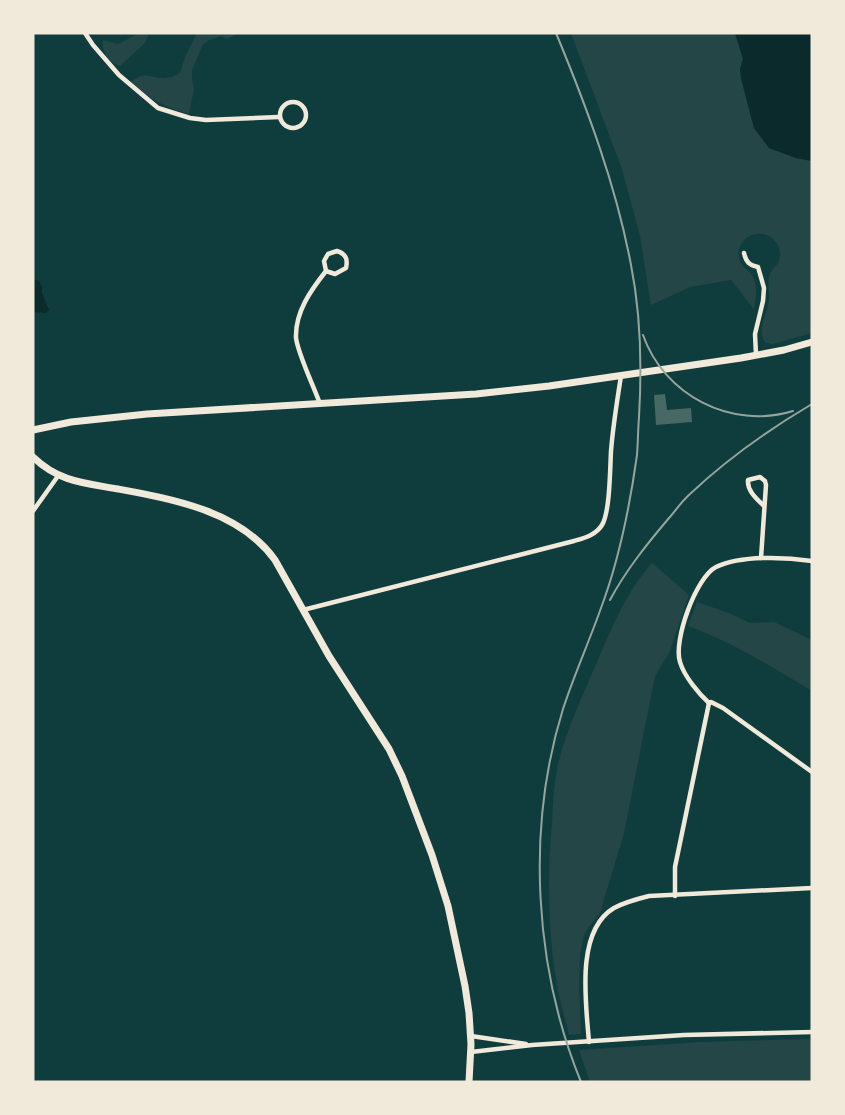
<svg xmlns="http://www.w3.org/2000/svg" width="845" height="1115" font-family="Ubuntu,sans-serif">
<rect width="100%" height="100%" fill="#0f3d3e"/>
<g fill="#244646">
<path d="M 135,33 L 149,33 L 145,43 L 120,66 C 109,63 101,51 103,40 L 118,44 L 136,35 Z"/>
<path d="M 197,33 L 239,33 L 227,39 L 221,36 L 207,41 L 202,46 L 192,70 L 192,79 L 194,89 L 189,114 C 163,107 153,100 133,84 L 131,82 C 146,69 152,80 166,78 C 171,78 176,75 180,73 L 185,57 Z"/>
<path d="M 571,33 L 735,33 L 743,59 L 740,69 L 741,78 L 754,128 L 769,148 L 796,158 L 812,161 L 812,333 L 773,344 L 766,343 C 755,331 768,314 769,300 C 770,292 767,284 769,277 C 771,267 781,266 780,253 C 778,229 744,227 739,250 C 736,266 748,267 753,277 C 758,287 756,299 754,309 L 731,280 L 690,287 L 651,305 L 640,236 L 622,169 Z"/>
<path d="M 652,563 L 689,595 L 670,651 L 655,676 L 624,833 L 600,913 L 588,928 L 584,935 L 580,954 L 579,984 L 581,1034 L 569,1035 C 566,1021 561,1006 558,991 C 548,936 547,878 552,823 C 553,803 554,783 558,764 C 567,728 583,695 597,662 C 612,627 627,591 652,563 Z"/>
<path d="M 697,602 L 729,613 L 750,623 L 774,622 L 812,640 L 812,691 C 772,667 732,642 688,626 Z"/>
<path d="M 812,1039 L 812,1082 L 590,1082 L 579,1050 L 701,1042 Z"/>
</g>
<g fill="#0a2a2b">
<path d="M 735,33 L 812,33 L 812,161 L 796,158 L 769,148 L 754,128 L 741,78 L 740,69 L 743,59 Z"/>
<path d="M 33,279 L 39,281 L 42,287 L 42,293 L 49,310 L 46,313 L 33,312 Z"/>
</g>
<path fill="#486865" d="M 665,394 L 667,410 L 691,408 L 692,422 L 656,425 L 654,395 Z"/>
<g fill="none" stroke-linecap="round" stroke-linejoin="round">
<g stroke="#f1e9da" stroke-width="4.5">
<path d="M 85,33 L 93,45 L 119,75 L 158,108 L 190,118 L 206,120 L 279,117"/>
<circle cx="293" cy="115" r="13"/>
<path d="M 744,253 C 746,262 749,265 758,267 L 764,288 L 763,301 L 755,334 L 756,355"/>
<path d="M 320,404 C 314,387 298,354 296,338 C 295,312 311,290 326,271 L 335,274 L 346,268 C 348,259 346,254 337,251 L 328,254 L 324,261 L 326,271"/>
<path d="M 33,511 L 58,476"/>
<path d="M 761,558 L 766,485 L 765,481 L 760,477 L 748,480 C 747,491 757,499 764,506"/>
<path d="M 812,561 C 785,557 741,555 716,567 C 696,577 673,641 680,662 C 684,676 699,694 709,703 L 711,702 L 723,708 L 812,772"/>
<path d="M 303,610 L 574,541 C 584,538 596,535 602,525 C 610,512 610,469 611,451 C 613,426 617,401 621,376"/>
<path d="M 675,896 L 675,867 L 709,703"/>
<path d="M 471,1036 L 526,1044"/>
<path d="M 589,1042 C 586,1003 575,931 614,908 C 625,902 637,899 649,896 L 812,888"/>
<path d="M 471,1052 L 532,1045 L 684,1035 L 812,1032"/>
</g>
<g stroke="#f1e9da" stroke-width="7">
<path d="M 33,430 L 71,422 L 147,414 L 476,394 L 549,386 L 741,358 L 784,350 L 812,342"/>
<path d="M 33,457 C 59,482 84,483 118,489 C 173,499 240,511 275,560 L 329,656 L 389,749 L 402,776 L 432,855 L 448,906 L 465,986 L 469,1013 L 471,1044 L 469,1082"/>
</g>
<g stroke="#97a49c" stroke-width="2">
<path d="M 556,33 C 587,108 616,185 631,265 C 641,315 642,366 639,417 C 638,429 638,442 637,455 C 630,505 619,560 601,608 C 589,642 574,675 563,709 C 526,828 534,967 581,1082"/>
<path d="M 643,335 C 664,395 731,430 793,411"/>
<path d="M 610,600 C 626,570 647,544 669,518 C 676,510 682,501 690,494 C 727,459 768,430 812,404"/>
</g>
</g>
<rect width="845" height="1115" fill="none" stroke="#f1e9da" stroke-width="69"/>
</svg>
